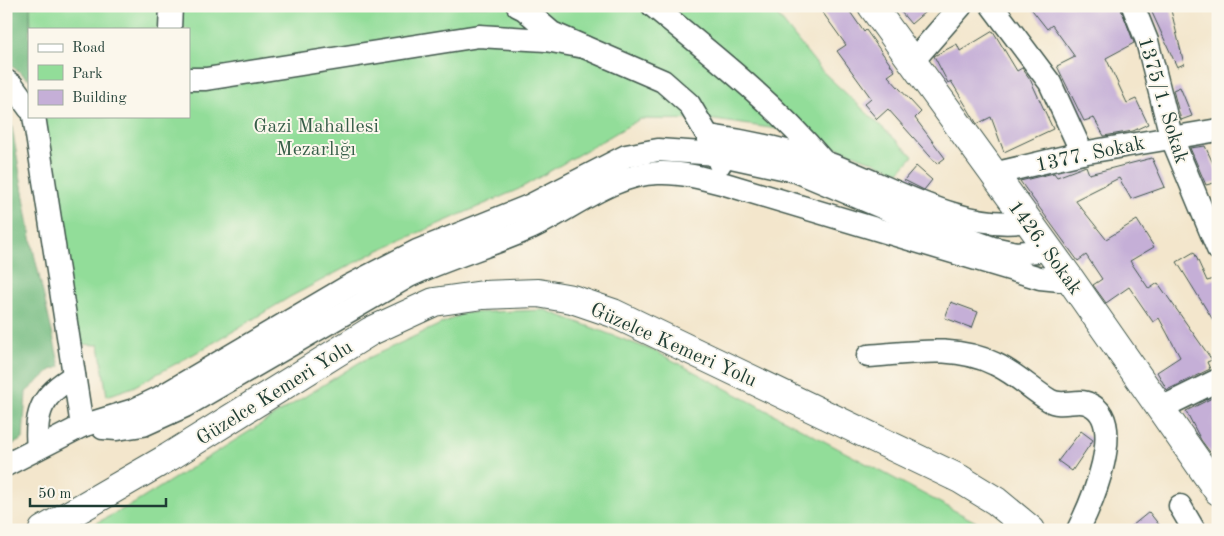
<svg xmlns="http://www.w3.org/2000/svg" width="1224" height="536" font-family="'Old Standard TT',serif">
<rect width="100%" height="100%" fill="#fbf7ec"/>
<filter id="ink" filterUnits="userSpaceOnUse"><feTurbulence type="fractalNoise" baseFrequency=".02" numOctaves="2"/><feDisplacementMap in="SourceGraphic" scale="10" xChannelSelector="R" yChannelSelector="G"/><feConvolveMatrix kernelMatrix="1 2 1 2 8 2 1 2 1" color-interpolation-filters="sRGB"/></filter>
<filter id="wash" filterUnits="userSpaceOnUse"><feTurbulence type="fractalNoise" baseFrequency=".0096" numOctaves="4" result="noise"/><feDisplacementMap in="SourceGraphic" scale="20" xChannelSelector="R" yChannelSelector="G"/><feGaussianBlur stdDeviation="1.12" result="paint"/><feColorMatrix in="noise" values="0 0 0 0 0 0 0 0 0 0 0 0 0 0 0 0 0 1.4 0 .05"/><feComposite in="paint" operator="in"/></filter>
<g filter="url(#wash)">
<rect width="100%" height="100%" fill="#f3e6cc"/>
<g fill="#92dd99" stroke="#588d66">
<path d="M 30,6 L 770,6 L 822,71 L 913,156 L 899,172 L 798,132 L 715,120 L 640,119 L 519,189 L 379,250 L 290,297 L 203,349 L 133,387 L 107,396 L 99,345 L 76,344 L 42,116 L 189,116 L 189,29 L 31,29 Z"/>
<path d="M 545,310 L 657,352 L 991,530 L 83,530 L 135,503 L 360,362 L 464,313 Z"/>
</g>
<g fill="#75bc81" stroke="#4a7c5a">
<path d="M 6,6 L 30,6 L 29,79 L 6,62 Z"/>
<path d="M 6,114 L 11,122 L 33,249 L 60,367 L 51,370 L 26,392 L 23,439 L 6,448 Z"/>
</g>
<g id="blocks">
<g fill="#c5afd7">
<path d="M 818,6 L 846,6 L 864,32 L 866,30 L 895,71 L 888,76 L 921,112 L 915,118 L 945,158 L 937,164 L 888,109 L 877,119 L 864,104 L 871,98 L 837,51 L 846,45 Z"/>
<path d="M 896,6 L 932,6 L 911,24 Z"/>
<path d="M 1029,6 L 1120,6 L 1134,43 L 1106,58 L 1127,103 L 1136,99 L 1148,124 L 1133,131 L 1104,136 L 1094,118 L 1084,121 L 1057,66 L 1075,57 L 1052,25 L 1047,29 Z"/>
<path d="M 1149,6 L 1170,6 L 1184,64 L 1177,67 Z"/>
<path d="M 993,31 L 1017,71 L 1022,68 L 1030,79 L 1053,129 L 1004,152 L 991,117 L 977,124 L 951,81 L 948,83 L 934,56 L 957,44 L 960,51 Z"/>
<path d="M 1180,87 L 1192,116 L 1181,120 L 1173,90 Z"/>
<path d="M 1205,146 L 1218,174 L 1218,182 L 1206,185 L 1190,148 Z"/>
<path d="M 1152,158 L 1165,187 L 1131,199 L 1119,178 L 1075,200 L 1106,239 L 1137,220 L 1154,247 L 1130,261 L 1149,289 L 1158,283 L 1212,360 L 1207,362 L 1210,369 L 1167,390 L 1157,372 L 1180,357 L 1159,318 L 1153,322 L 1129,287 L 1106,303 L 1093,285 L 1102,279 L 1086,255 L 1078,261 L 1020,181 L 1054,173 L 1057,177 L 1086,166 L 1089,174 Z"/>
<path d="M 916,166 L 932,180 L 924,190 L 904,180 Z"/>
<path d="M 1194,252 L 1207,281 L 1218,278 L 1218,328 L 1177,262 Z"/>
<path d="M 951,302 L 978,312 L 972,328 L 945,318 Z"/>
<path d="M 1214,397 L 1218,404 L 1218,463 L 1201,440 L 1186,411 Z"/>
<path d="M 1081,431 L 1093,440 L 1072,471 L 1058,461 Z"/>
<path d="M 1149,512 L 1163,530 L 1127,530 Z"/>
</g>
</g>
</g>
<g filter="url(#ink)">
<use href="#blocks" fill-opacity="0" stroke="#3f564b" stroke-width="1"/>
<g fill="none" stroke-linecap="round" stroke-linejoin="round">
<g stroke="#3f564b" stroke-width="25">
<g id="minor">
<path d="M 518,6 L 524,9 L 552,33 L 663,81 L 689,104 L 708,136"/>
<path d="M 653,6 C 713,55 774,103 824,162"/>
<path d="M 992,6 L 1050,83 L 1082,153"/>
<path d="M 1133,6 L 1147,41 L 1171,136 L 1218,249"/>
<path d="M 170,29 L 171,6"/>
<path d="M 912,62 L 961,6"/>
<path d="M 189,79 L 206,79 L 479,36 L 546,40 L 584,47"/>
<path d="M 6,81 L 13,86 L 29,108"/>
<path d="M 34,116 L 82,426"/>
<path d="M 720,164 L 708,136 C 746,141 787,150 824,162 C 885,183 962,233 1027,221"/>
<path d="M 993,174 L 1082,153 L 1218,130"/>
<path d="M 868,356 C 912,353 954,344 995,364 C 1015,373 1031,389 1049,400 C 1061,408 1078,398 1089,404 C 1128,421 1091,504 1078,530"/>
<path d="M 1161,408 L 1218,380"/>
<path d="M 103,428 L 117,429 L 143,425 L 185,406 L 409,276 C 447,258 487,247 526,230 C 568,212 610,174 658,173 C 681,172 703,178 725,184 L 1040,278 L 1060,280 L 1068,276"/>
<path d="M 38,448 C 34,411 43,394 74,376"/>
<path d="M 6,465 L 82,426 L 134,410 L 159,398 L 349,286 L 417,251 L 529,206 L 626,156 L 658,150 L 717,154 L 796,171 L 896,213 L 993,248 L 1016,253 L 1048,250"/>
<path d="M 1180,506 L 1194,530"/>
</g>
</g>
<g stroke="#3f564b" stroke-width="30">
<g id="major">
<path d="M 872,6 L 1068,276 L 1218,491"/>
<path d="M 43,530 L 169,457 L 371,331 L 434,302 L 483,295 L 538,293 L 572,299 L 613,313 L 960,479 L 996,501 L 1031,530"/>
</g>
</g>
<use href="#minor" stroke="#fff" stroke-width="22"/>
<use href="#major" stroke="#fff" stroke-width="28"/>
</g>
</g>
<g text-anchor="middle" stroke-width="4" stroke-linejoin="round" paint-order="stroke">
<g font-size="20" fill="#1f3d34" stroke="#fbf7ec">
<text transform="translate(1164 100) rotate(73)" y="7">1375/1. Sokak</text>
<text transform="translate(1090 153) rotate(-12)" y="7">1377. Sokak</text>
<text transform="translate(1046 247) rotate(54)" y="7">1426. Sokak</text>
<text transform="translate(674 344) rotate(24)" y="7">Güzelce Kemeri Yolu</text>
<text transform="translate(274 392) rotate(-32)" y="7">Güzelce Kemeri Yolu</text>
</g>
<g font-size="20" fill="#365d48" stroke="#fbf7ec">
<text x="316" y="132">Gazi Mahallesi<tspan x="316" dy="23">Mezarlığı</tspan></text>
</g>
</g>
<rect width="1224" height="536" fill="none" stroke="#fbf7ec" stroke-width="25"/>
<rect x="28" y="28" width="162" height="90" fill="#fbf7ec" stroke="#a3ada2"/>
<rect x="38" y="44" width="25" height="8" fill="#ffffff" stroke="#a3ada2"/>
<text x="72" y="52" font-size="15" fill="#1f3d34">Road</text>
<rect x="38" y="65" width="25" height="15" fill="#92dd99" stroke="#a3ada2"/>
<text x="72" y="78" font-size="15" fill="#1f3d34">Park</text>
<rect x="38" y="90" width="25" height="15" fill="#c5afd7" stroke="#a3ada2"/>
<text x="72" y="102" font-size="15" fill="#1f3d34">Building</text>
<path d="M30 498v8h136v-8" fill="none" stroke="#1f3d34" stroke-width="2.5"/>
<text x="38" y="498" font-size="15" fill="#1f3d34" stroke="#fbf7ec" stroke-width="4" paint-order="stroke">50 m</text>
</svg>
